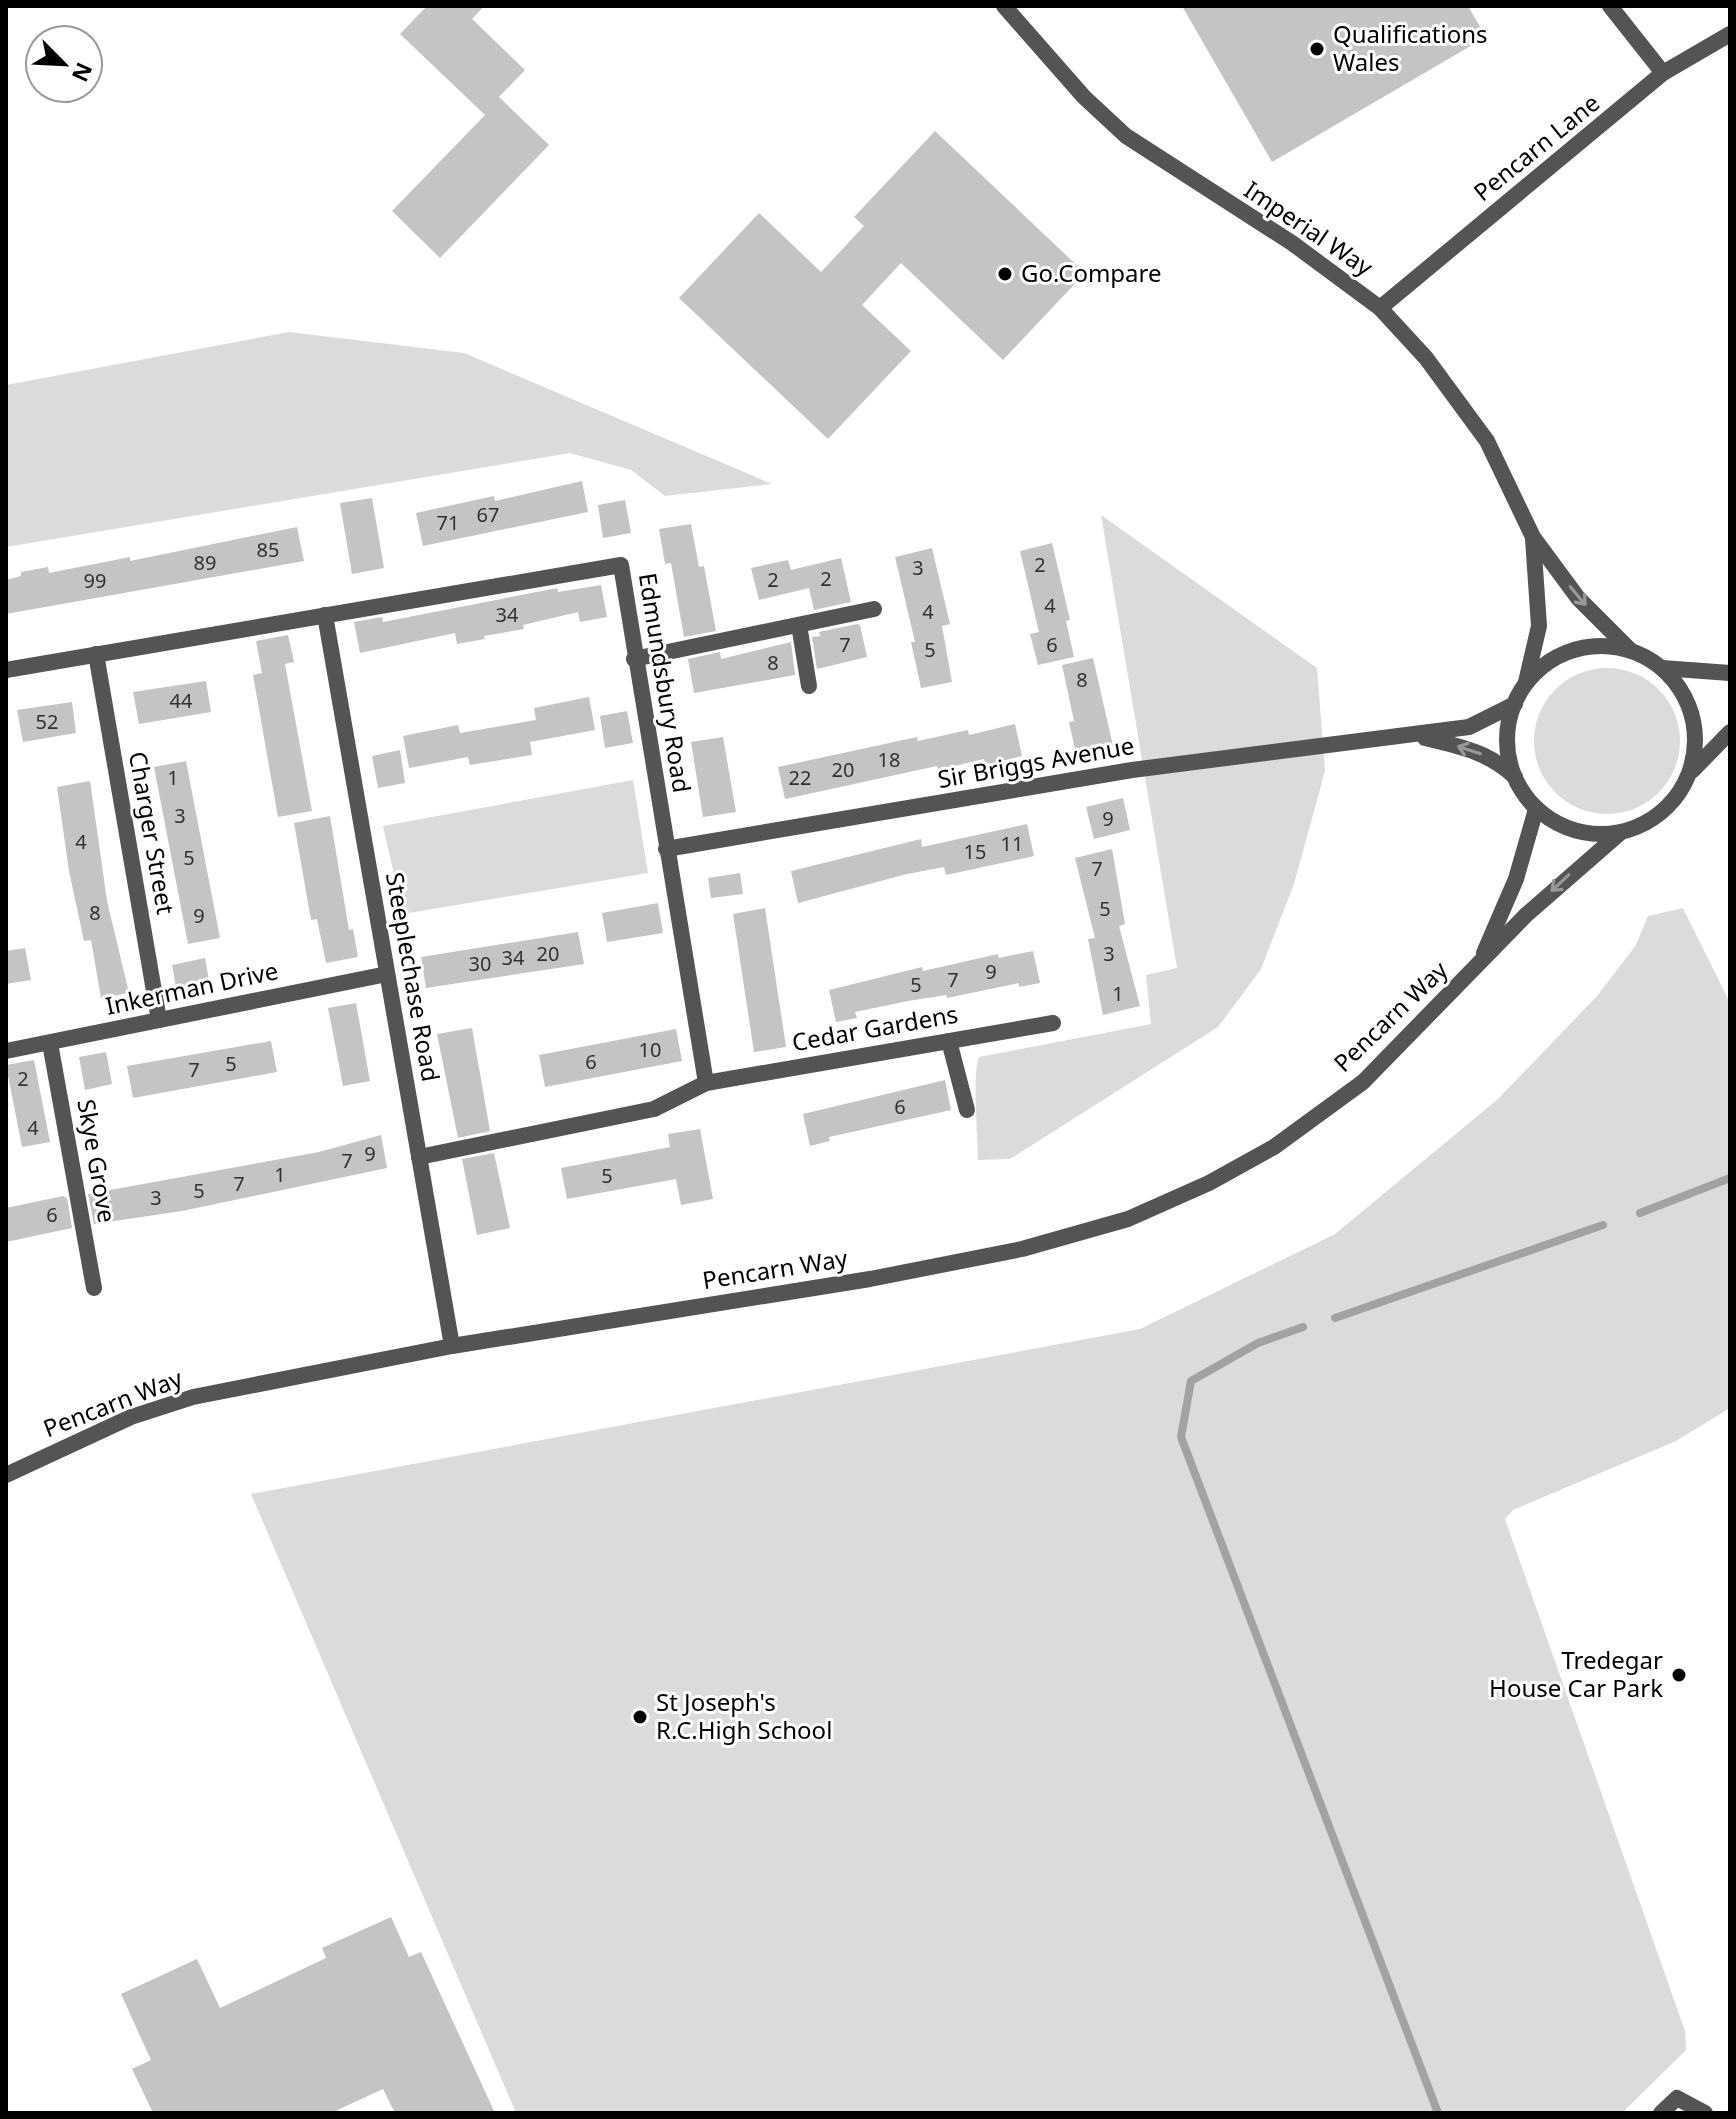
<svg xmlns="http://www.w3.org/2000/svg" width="1736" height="2119" font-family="'Noto Sans',sans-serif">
<rect width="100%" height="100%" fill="#fff"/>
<g fill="#dbdbdb">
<path d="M 289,332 L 464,353 L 772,484 L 665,496 L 631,470 L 570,453 L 6,547 L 6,385 Z"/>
<path d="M 1101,515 L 1317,668 L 1325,771 L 1294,884 L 1261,969 L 1218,1027 L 1010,1159 L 978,1160 C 978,1137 972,1073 979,1057 L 1151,1024 L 1146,975 L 1177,968 Z"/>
<circle cx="1607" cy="741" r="73"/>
<path d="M 633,780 L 648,873 L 403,914 L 383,826 Z"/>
<path d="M 1683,908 L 1730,1003 L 1730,1408 L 1676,1441 L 1513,1510 L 1505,1519 L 1685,2031 L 1686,2050 L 1622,2113 L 516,2113 L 251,1494 L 1140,1329 L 1335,1234 L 1498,1099 L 1597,996 L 1636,945 L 1648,916 Z"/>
</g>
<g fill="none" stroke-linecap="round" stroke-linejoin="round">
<g stroke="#a2a2a2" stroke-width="8">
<path d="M 1640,1213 L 1730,1178"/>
<path d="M 1335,1318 L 1603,1225"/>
<path d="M 1303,1327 L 1258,1343 L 1191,1381 L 1181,1437 L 1438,2113"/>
</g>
</g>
<g fill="#c4c4c4">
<path d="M 427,6 L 484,6 L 472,19 L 525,70 L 499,97 L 549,145 L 440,258 L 392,211 L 485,115 L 400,34 Z"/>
<path d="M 1182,6 L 1468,6 L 1486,37 L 1272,162 Z"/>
<path d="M 935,131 L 1085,273 L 1003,360 L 901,263 L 862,305 L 911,351 L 828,439 L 679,298 L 759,213 L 821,272 L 864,226 L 854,217 Z"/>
<path d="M 582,481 L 588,512 L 423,546 L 416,513 L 494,496 L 495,501 Z"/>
<path d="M 372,498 L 384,568 L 352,574 L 340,503 Z"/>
<path d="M 625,500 L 631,533 L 603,538 L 598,505 Z"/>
<path d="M 691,524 L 699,567 L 704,566 L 716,631 L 684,637 L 671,563 L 665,564 L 659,529 Z"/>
<path d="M 297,527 L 304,561 L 6,614 L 6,580 L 21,576 L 21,572 L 48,567 L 49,573 L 130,557 L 130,561 Z"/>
<path d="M 1052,543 L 1070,620 L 1066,621 L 1074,657 L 1038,665 L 1030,634 L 1039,632 L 1020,551 Z"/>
<path d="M 932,548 L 950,624 L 942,626 L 952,682 L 921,688 L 911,642 L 915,642 L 895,557 Z"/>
<path d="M 841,558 L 851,602 L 814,610 L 809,588 L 759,600 L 751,568 L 788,560 L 791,570 Z"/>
<path d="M 601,585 L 607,617 L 580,622 L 578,612 L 523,625 L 524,629 L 484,636 L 485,639 L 457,644 L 455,633 L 360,653 L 354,622 L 382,617 L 383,622 L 557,588 L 558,592 Z"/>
<path d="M 857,624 L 860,625 L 867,657 L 817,669 L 812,637 L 820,636 L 819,632 Z"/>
<path d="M 288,635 L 294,662 L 285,664 L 312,811 L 278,817 L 253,675 L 262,673 L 256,641 Z"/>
<path d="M 791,642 L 795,675 L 694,693 L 688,659 L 720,652 L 721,659 Z"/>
<path d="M 1093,658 L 1113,746 L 1076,754 L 1069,722 L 1074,721 L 1062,665 Z"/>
<path d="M 206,681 L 211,712 L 139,724 L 133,692 Z"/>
<path d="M 589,697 L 595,730 L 530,742 L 532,755 L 470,765 L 468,757 L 409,768 L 403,736 L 458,725 L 460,733 L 536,720 L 534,708 Z"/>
<path d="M 72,702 L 76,733 L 23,742 L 17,710 Z"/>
<path d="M 627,711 L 633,743 L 605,748 L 600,716 Z"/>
<path d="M 1015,724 L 1022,756 L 985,765 L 984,759 L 938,770 L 937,766 L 785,799 L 778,767 L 917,737 L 918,741 L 968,730 L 969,735 Z"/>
<path d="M 723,737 L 736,812 L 703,817 L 691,742 Z"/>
<path d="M 400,750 L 405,783 L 378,788 L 372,756 Z"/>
<path d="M 186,761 L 220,938 L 188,944 L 154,767 Z"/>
<path d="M 90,781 L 107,901 L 129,993 L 101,998 L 91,940 L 84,941 L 69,871 L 57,787 Z"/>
<path d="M 1123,798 L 1130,830 L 1094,839 L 1086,807 Z"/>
<path d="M 330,816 L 349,930 L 353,929 L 358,957 L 326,963 L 317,919 L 311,920 L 294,823 Z"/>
<path d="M 1027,824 L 1034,856 L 946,875 L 944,867 L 907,874 L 798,903 L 791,871 L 921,839 L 922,847 Z"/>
<path d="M 1112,849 L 1125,924 L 1119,926 L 1140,1006 L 1103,1015 L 1088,939 L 1095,938 L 1075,858 Z"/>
<path d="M 740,873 L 743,894 L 711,898 L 708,878 Z"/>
<path d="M 658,903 L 663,933 L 607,942 L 602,913 Z"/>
<path d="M 765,908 L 786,1047 L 754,1052 L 733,914 Z"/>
<path d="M 578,932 L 584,964 L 426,988 L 421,957 Z"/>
<path d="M 25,948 L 31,980 L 6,984 L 6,951 Z"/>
<path d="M 1033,951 L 1040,983 L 1019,987 L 1019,983 L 947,998 L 946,995 L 908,1001 L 855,1012 L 857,1018 L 836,1022 L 829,990 L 922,967 L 923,971 L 998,954 L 999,958 Z"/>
<path d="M 205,958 L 210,986 L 177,992 L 172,965 Z"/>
<path d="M 356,1003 L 370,1081 L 343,1086 L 328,1008 Z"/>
<path d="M 472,1028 L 490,1131 L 458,1138 L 437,1034 Z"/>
<path d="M 676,1029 L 682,1061 L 545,1087 L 539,1055 Z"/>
<path d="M 271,1041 L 277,1072 L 133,1098 L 127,1066 Z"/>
<path d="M 106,1052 L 112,1084 L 85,1090 L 79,1057 Z"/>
<path d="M 34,1060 L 50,1142 L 22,1147 L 6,1065 Z"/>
<path d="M 945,1080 L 951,1110 L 829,1137 L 830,1141 L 810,1146 L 803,1114 Z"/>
<path d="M 700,1129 L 713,1199 L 681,1205 L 676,1179 L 567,1199 L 561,1168 L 670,1147 L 668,1134 Z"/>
<path d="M 381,1135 L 387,1168 L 182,1211 L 94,1224 L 88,1194 L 319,1152 Z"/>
<path d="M 494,1153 L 510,1228 L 477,1235 L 462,1159 Z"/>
<path d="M 63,1196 L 67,1198 L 72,1228 L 6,1242 L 6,1208 Z"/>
<path d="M 391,1917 L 409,1957 L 421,1952 L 495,2113 L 395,2113 L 383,2089 L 331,2113 L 153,2113 L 132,2069 L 151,2060 L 121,1994 L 197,1959 L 220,2008 L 326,1958 L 322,1948 Z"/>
</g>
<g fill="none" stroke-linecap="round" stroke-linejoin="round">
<g stroke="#545454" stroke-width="16">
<path d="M 1610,6 L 1663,73"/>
<path d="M 1380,308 L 1663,73 L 1730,34"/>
<path d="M 325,615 L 452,1346"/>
<path d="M 799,625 L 809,686"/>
<path d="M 96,654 L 159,1020"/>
<path d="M 634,659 L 874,609"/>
<path d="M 6,670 L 621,565 L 706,1083 L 654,1109 L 419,1157"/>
<path d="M 1425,738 C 1459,746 1489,752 1515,777"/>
<path d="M 666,849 L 1132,770 L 1469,727 L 1515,704"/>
<path d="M 949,1041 L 967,1110"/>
<path d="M 50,1043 L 94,1288"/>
<path d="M 6,1051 L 387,974"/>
<path d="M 706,1083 L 1053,1023"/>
<path d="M 1661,2113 L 1677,2098 L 1705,2113"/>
</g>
<g stroke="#545454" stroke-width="16">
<path d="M 1004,6 L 1084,97 L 1126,136 L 1292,243 L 1380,308 L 1426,358 L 1487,441 L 1533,537 L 1578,598 L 1630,650"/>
<circle cx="1601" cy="740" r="94"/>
<path d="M 1662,668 L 1730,673"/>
<path d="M 1526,682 L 1539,626 L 1533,539"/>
<path d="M 1692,771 L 1730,732"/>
<path d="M 1484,953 L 1516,879 L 1536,809"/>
<path d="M 6,1475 L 131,1417 L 193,1397 L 452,1346 L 870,1279 L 1022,1249 L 1128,1219 L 1209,1183 L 1274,1147 L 1363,1082 L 1526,915 L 1620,833"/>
</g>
</g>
<defs><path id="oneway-shaft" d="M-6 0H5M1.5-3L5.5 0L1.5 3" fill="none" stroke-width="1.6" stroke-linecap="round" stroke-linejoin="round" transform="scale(2)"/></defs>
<g stroke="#989898">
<use href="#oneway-shaft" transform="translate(1578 596) rotate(50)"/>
<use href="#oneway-shaft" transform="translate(1469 750) rotate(-162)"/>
<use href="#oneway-shaft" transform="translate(1560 883) rotate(137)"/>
</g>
<g fill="#000" stroke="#fff" stroke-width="3">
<circle cx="1317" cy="49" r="8"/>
<circle cx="1005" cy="274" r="8"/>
<circle cx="1679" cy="1675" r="8"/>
<circle cx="640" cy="1717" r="8"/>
</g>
<g text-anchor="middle" stroke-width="6" stroke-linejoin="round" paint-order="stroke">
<g font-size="20" fill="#313131">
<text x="488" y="522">67</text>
<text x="448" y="530">71</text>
<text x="268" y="557">85</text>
<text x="205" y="570">89</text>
<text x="1040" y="572">2</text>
<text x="918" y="575">3</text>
<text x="826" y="586">2</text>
<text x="773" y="587">2</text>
<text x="95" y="588">99</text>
<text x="1050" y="613">4</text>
<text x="928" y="619">4</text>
<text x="507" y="622">34</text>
<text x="845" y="652">7</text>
<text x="1052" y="652">6</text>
<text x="930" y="657">5</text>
<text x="773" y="670">8</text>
<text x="1082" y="687">8</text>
<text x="181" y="708">44</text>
<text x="47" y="729">52</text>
<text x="889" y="767">18</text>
<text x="843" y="777">20</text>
<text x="173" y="785">1</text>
<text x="800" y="785">22</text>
<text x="180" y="823">3</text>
<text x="1108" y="826">9</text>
<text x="81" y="849">4</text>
<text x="1012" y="851">11</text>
<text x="975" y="859">15</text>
<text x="189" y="865">5</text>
<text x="1097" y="876">7</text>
<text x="1105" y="916">5</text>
<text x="95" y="920">8</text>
<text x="199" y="923">9</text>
<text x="548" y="961">20</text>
<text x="1109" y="961">3</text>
<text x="513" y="965">34</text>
<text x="480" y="971">30</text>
<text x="991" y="979">9</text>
<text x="953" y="987">7</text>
<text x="916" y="992">5</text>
<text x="1118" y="1001">1</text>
<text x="650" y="1057">10</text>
<text x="591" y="1069">6</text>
<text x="231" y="1071">5</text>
<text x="194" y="1077">7</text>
<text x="23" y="1086">2</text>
<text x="900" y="1114">6</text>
<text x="33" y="1135">4</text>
<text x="370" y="1161">9</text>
<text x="347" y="1168">7</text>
<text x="280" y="1182">1</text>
<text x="607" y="1183">5</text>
<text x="239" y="1191">7</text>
<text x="199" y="1198">5</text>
<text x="156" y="1205">3</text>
<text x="52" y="1222">6</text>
</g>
<g font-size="24" fill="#000" stroke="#fff" text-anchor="start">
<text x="1333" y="43">Qualifications<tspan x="1333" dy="28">Wales</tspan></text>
<text x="1021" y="282">Go.Compare</text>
<text x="1663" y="1669" text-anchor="end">Tredegar<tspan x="1663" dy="28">House Car Park</tspan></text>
<text x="656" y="1711">St Joseph's<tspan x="656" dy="28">R.C.High School</tspan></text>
</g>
<g font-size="24" fill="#000" stroke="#fff">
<text transform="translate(1537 148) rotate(-39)" y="8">Pencarn Lane</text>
<text transform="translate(1308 229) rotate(34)" y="8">Imperial Way</text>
<text transform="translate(664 683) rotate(81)" y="8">Edmundsbury Road</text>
<text transform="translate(1036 763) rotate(-10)" y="8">Sir Briggs Avenue</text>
<text transform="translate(151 833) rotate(80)" y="8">Charger Street</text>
<text transform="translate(412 977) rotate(80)" y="8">Steeplechase Road</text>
<text transform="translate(192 989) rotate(-12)" y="8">Inkerman Drive</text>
<text transform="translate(1391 1017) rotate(-44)" y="8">Pencarn Way</text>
<text transform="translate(875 1029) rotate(-10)" y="8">Cedar Gardens</text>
<text transform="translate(96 1161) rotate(80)" y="8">Skye Grove</text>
<text transform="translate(775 1270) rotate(-9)" y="8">Pencarn Way</text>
<text transform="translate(113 1404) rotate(-21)" y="8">Pencarn Way</text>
</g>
</g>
<rect width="1736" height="2119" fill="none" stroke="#000000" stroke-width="16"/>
<g transform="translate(64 64) rotate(114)"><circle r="38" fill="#ffffff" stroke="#999999" stroke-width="2"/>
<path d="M0-6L14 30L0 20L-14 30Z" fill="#000000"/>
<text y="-12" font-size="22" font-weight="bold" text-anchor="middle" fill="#000000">N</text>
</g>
</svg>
